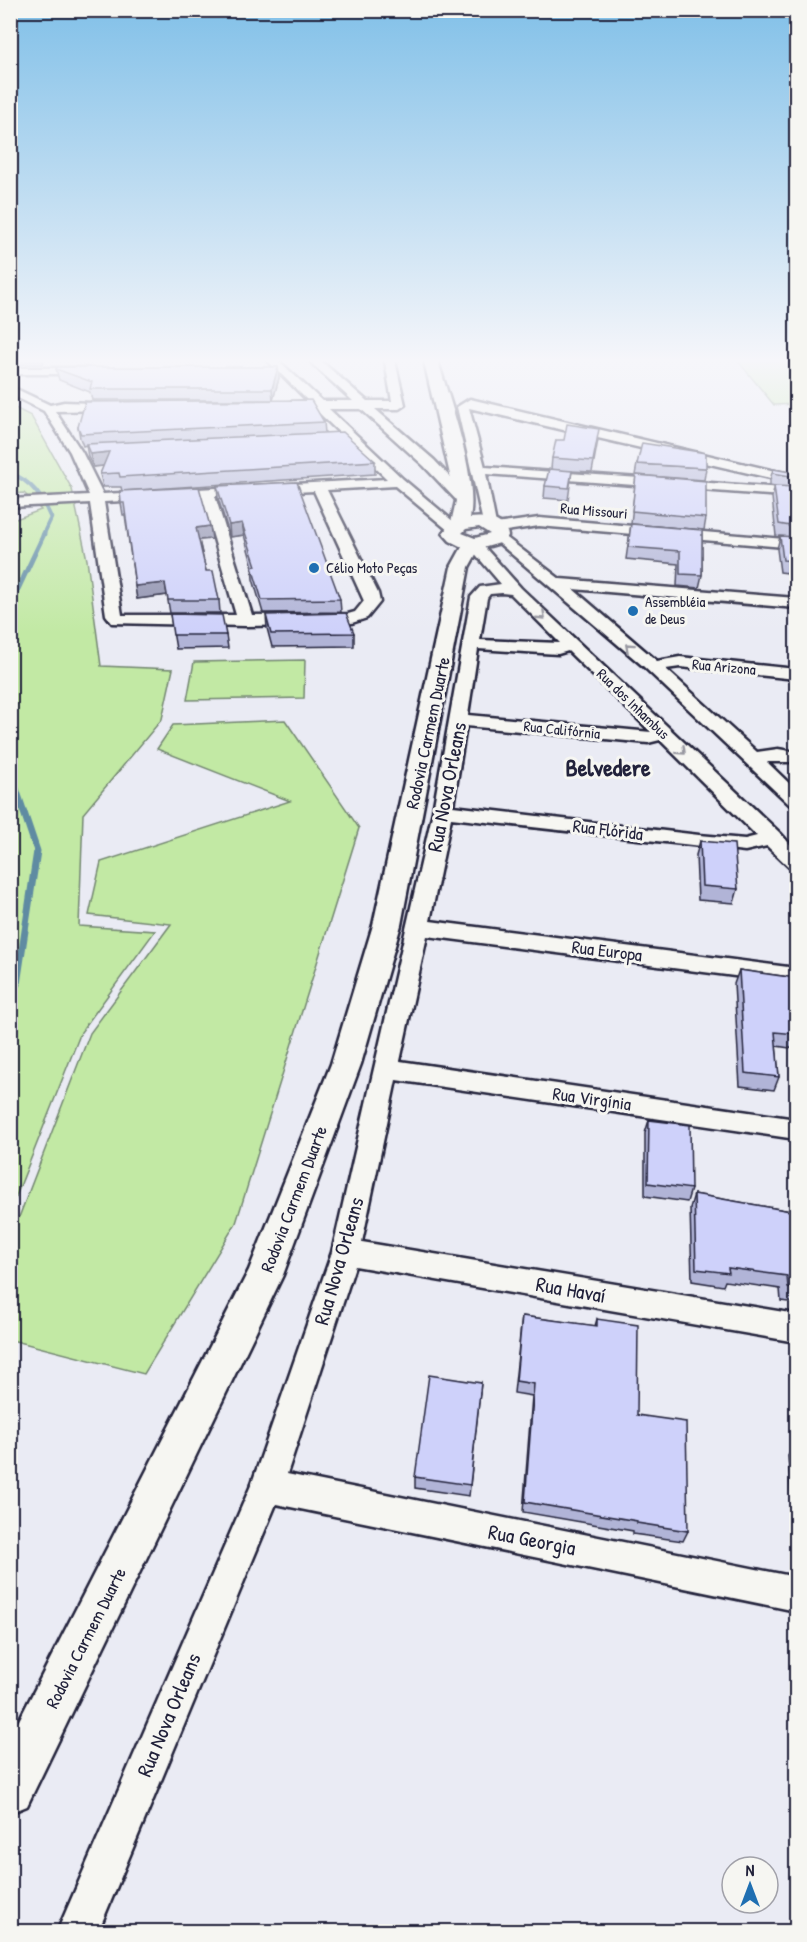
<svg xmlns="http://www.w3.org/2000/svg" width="807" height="1942" font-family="'Patrick Hand',sans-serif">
<rect width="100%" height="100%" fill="#eaebf4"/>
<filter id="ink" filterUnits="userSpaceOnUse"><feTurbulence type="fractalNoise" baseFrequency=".0167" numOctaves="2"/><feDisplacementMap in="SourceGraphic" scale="12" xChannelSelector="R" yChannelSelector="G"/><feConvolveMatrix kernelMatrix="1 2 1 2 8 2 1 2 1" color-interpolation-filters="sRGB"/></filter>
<g filter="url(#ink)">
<g fill="#c2e9a4" stroke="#728670" stroke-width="1.5">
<path d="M 738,361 L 796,361 L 796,404 L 774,405 Z"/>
<path d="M 11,406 L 31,416 L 72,489 L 87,560 L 101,666 L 173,669 L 162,719 L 83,814 L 79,926 L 155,931 L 81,1032 L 11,1209 L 10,521 L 41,510 L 24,493 L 11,494 Z"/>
<path d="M 305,660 L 304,698 L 187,700 L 194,662 Z"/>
<path d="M 285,720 L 359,828 L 236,1223 L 144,1374 L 11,1340 L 11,1238 L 90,1033 L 171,924 L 89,915 L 101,862 L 290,801 L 157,749 L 173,725 Z"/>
</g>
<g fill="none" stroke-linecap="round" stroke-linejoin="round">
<path stroke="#5e8ba2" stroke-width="4.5" d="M 10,473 C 32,481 42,497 51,518 L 43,535"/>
<path stroke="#5e8ba2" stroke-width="5" d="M 10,606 L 44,534"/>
<path stroke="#5e8ba2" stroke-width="7" d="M 10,771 L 37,851 L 17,984 L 10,994"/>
<g stroke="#22223b" stroke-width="5">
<g id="minor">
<path d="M 268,361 L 279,361 L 322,401 L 353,401 L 309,361 L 321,361 L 367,401 L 392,401 L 385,361 L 395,361 L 405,405 L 399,409 L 375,409 L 434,460 L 470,498 L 470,504 L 460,504 L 424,466 L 361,409 L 329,409 L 403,479 L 461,528 L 459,531 L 449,531 L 395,486 L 327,490 L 378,593 L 380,602 L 367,618 L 349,624 L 246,626 L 112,623 L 106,615 L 90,503 L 10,507 L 10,499 L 89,495 L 70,452 L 44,411 L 10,394 L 10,386 L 50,405 L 64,402 L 119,404 L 119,408 L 115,410 L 55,411 L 82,452 L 103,494 L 387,479 L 315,409 L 279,407 L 279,403 L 308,401 ZM 314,491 L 364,601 L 355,612 L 348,614 L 252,615 L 215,496 ZM 202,497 L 236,615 L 122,615 L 104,502 Z"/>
<path d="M 10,368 L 87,368 L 93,371 L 87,374 L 10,374 Z"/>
<path d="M 470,399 L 796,476 L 796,484 L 469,408 L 485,467 L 796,489 L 796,497 L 486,474 L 496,524 L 539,518 L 796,540 L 796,548 L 539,526 L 499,532 L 560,579 L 796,598 L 796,608 L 573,589 L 657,661 L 680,657 L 796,669 L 796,679 L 680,667 L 666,669 L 757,752 L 778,749 L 796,752 L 796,762 L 767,762 L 796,790 L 796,806 L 789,804 L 643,666 L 494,539 L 492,536 L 498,532 L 484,527 L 457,407 Z"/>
<path d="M 473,539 L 478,540 L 521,588 L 780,833 L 796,851 L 796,869 L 789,867 L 767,846 L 745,851 L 451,818 L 430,921 L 796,968 L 796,984 L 427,936 L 400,1061 L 796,1119 L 796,1139 L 396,1080 L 362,1242 L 796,1314 L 796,1342 L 355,1266 L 287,1474 L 796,1577 L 796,1611 L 276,1504 L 98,1932 L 57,1932 L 252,1483 L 332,1252 L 433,811 L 471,597 L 480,587 L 501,584 L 466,543 ZM 502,593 L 511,594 L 560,643 L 480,640 L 487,598 L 490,594 ZM 478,649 L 558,654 L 568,651 L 651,732 L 468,715 ZM 466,726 L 648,743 L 660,740 L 757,836 L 745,839 L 699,835 L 453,806 Z"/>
</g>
</g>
<g stroke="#22223b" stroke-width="5">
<path id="tertiary" d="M 424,361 L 438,361 C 450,403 478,477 470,518 C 484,516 506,519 508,536 L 500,543 L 479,549 L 469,567 L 401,925 L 361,1064 L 283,1275 L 27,1806 L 10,1813 L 10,1738 L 249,1270 L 331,1064 L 373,925 L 451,567 L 462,547 L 450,541 L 443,533 L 451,523 L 456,501 ZM 479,527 L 490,534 L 475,538 L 462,533 L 466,529 Z"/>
</g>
<use href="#minor" fill="#f6f6f2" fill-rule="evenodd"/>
<use href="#tertiary" fill="#f6f6f2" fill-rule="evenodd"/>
</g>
<g fill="#b1b4d7" stroke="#22223b" stroke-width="1.5">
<path d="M 14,361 L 44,361 L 43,364 L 15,364 Z"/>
<path d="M 278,367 L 279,378 L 273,400 L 92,400 L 90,392 L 59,380 L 56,369 Z"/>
<path d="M 324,422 L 325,433 L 375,461 L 375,474 L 122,491 L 121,487 L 103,487 L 100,474 L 104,466 L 93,467 L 88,457 L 86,445 L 83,446 L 80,438 L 78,427 Z"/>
<path d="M 598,440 L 592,472 L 572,471 L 568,500 L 544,498 L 545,486 L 551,469 L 552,458 Z"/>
<path d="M 637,464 L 706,468 L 704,480 L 635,475 Z"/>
<path d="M 773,469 L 796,473 L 796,574 L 780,572 L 777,549 L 780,537 L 776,536 L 772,497 L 775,486 L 770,485 L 770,480 Z"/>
<path d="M 636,475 L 706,518 L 704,530 L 631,524 Z"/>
<path d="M 217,486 L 340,599 L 341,612 L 263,613 L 253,579 L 252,567 L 253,567 L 244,535 L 230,537 L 218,498 Z"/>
<path d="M 120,491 L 212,539 L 199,540 L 206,571 L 219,600 L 220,613 L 170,613 L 167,595 L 137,599 L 125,515 L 123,515 L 121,503 Z"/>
<path d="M 631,524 L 702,530 L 702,575 L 699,588 L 677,586 L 678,564 L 626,559 Z"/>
<path d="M 170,614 L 226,635 L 228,648 L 176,649 Z"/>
<path d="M 266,615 L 354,633 L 354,646 L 272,647 L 267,628 Z"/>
<path d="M 700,841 L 738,889 L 734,903 L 698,900 L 696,855 Z"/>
<path d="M 739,970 L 796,978 L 796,1049 L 776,1046 L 779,1077 L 774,1090 L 740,1086 L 734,984 Z"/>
<path d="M 649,1120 L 691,1189 L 687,1202 L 645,1196 L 645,1133 Z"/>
<path d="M 694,1194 L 796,1212 L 796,1303 L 781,1301 L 780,1289 L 725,1281 L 723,1286 L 692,1281 L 690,1208 Z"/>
<path d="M 522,1316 L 595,1326 L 597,1319 L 637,1415 L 688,1531 L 683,1541 L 633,1534 L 633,1531 L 523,1512 L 532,1396 L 514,1393 Z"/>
<path d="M 481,1383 L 469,1496 L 415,1488 L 415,1477 Z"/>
<path d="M 795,1445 L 796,1445 L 796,1560 L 788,1456 Z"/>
</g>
<g fill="#9092af" stroke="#22223b" stroke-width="1.5">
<path d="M 278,367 L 279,378 L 273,400 L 272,389 Z"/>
<path d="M 109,452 L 112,465 L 93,467 L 90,454 Z"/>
<path d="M 242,523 L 244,535 L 230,537 L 229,525 Z"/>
<path d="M 210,526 L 212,539 L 197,540 L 196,528 Z"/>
<path d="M 165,583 L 167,595 L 137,599 L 135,586 Z"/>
</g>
<g fill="#ced1fa" stroke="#22223b" stroke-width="1.5">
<path d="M 57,367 L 278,367 L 272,389 L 90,389 L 92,382 L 56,369 Z"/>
<path d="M 311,400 L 324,422 L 81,434 L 78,427 L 85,402 Z"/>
<path d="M 567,424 L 599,429 L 593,461 L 552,458 L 556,440 L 564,440 Z"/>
<path d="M 343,432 L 375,461 L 120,477 L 119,473 L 100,474 L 109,452 L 90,454 L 86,444 Z"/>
<path d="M 642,443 L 706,453 L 706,468 L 637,464 Z"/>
<path d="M 549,469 L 572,471 L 569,488 L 545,486 Z"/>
<path d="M 773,469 L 796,473 L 796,477 L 773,473 Z"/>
<path d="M 636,475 L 706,481 L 706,518 L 632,511 Z"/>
<path d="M 297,482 L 340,599 L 262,600 L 252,567 L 256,566 L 242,523 L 229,525 L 217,486 Z"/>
<path d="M 774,486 L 796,487 L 796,527 L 779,524 Z"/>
<path d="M 199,487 L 210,526 L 196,528 L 206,571 L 213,571 L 219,600 L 168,600 L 165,583 L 135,586 L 124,503 L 121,503 L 120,491 Z"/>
<path d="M 631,524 L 702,530 L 702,575 L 680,574 L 680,551 L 628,547 Z"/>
<path d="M 780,536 L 796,537 L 796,561 L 783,560 Z"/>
<path d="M 346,613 L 354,633 L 271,634 L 266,615 Z"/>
<path d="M 170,614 L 222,615 L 226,635 L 173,635 Z"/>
<path d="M 700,841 L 734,844 L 738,889 L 702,886 Z"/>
<path d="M 739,970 L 796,978 L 796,1034 L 775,1032 L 779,1077 L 745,1073 Z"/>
<path d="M 649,1120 L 690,1125 L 691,1189 L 648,1183 Z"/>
<path d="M 694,1194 L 796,1212 L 796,1290 L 788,1288 L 787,1276 L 728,1268 L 729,1273 L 696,1269 Z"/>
<path d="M 522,1316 L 597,1326 L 597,1319 L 638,1325 L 637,1415 L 686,1422 L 688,1531 L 637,1523 L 637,1521 L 525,1502 L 534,1384 L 516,1381 Z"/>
<path d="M 429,1375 L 481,1383 L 470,1485 L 415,1477 Z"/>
<path d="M 795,1445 L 796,1445 L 796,1462 Z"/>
</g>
<defs><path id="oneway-chevron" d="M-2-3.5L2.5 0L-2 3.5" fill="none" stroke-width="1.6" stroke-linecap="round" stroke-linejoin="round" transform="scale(1.5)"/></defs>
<g stroke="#9797a0">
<use href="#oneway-chevron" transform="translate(542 616) rotate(43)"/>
<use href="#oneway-chevron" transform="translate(629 647) rotate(-138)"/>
<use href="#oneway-chevron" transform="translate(682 751) rotate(44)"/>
</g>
</g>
<linearGradient id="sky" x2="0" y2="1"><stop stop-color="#81c0e8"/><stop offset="0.57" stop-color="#f6f6fa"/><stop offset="1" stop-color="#f6f6fa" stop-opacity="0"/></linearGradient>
<rect width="807" height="633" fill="url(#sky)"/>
<g fill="#1f6fb2" stroke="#f6f6f2" stroke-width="2">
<circle cx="314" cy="568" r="6"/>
<circle cx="633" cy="611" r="6"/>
</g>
<g text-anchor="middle" stroke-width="6" stroke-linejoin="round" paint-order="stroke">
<g font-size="15" fill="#22223b" stroke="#f6f6f2">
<text transform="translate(594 511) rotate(5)" y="5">Rua Missouri</text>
<text transform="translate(724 667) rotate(5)" y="5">Rua Arizona</text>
<text transform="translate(633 704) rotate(44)" y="5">Rua dos Inhambus</text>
<text transform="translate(562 730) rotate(6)" y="5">Rua Califórnia</text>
</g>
<g font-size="15" fill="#22223b" stroke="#f6f6f2" text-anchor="start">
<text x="326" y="573">Célio Moto Peças</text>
<text x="645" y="607">Assembléia<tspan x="645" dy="17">de Deus</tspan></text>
</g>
<g font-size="18" fill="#22223b" stroke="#f6f6f2">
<text transform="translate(428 733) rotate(-78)" y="6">Rodovia Carmem Duarte</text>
<text transform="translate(608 830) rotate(7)" y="6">Rua Flórida</text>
<text transform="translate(607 951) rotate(7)" y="6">Rua Europa</text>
<text transform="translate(592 1099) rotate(8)" y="6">Rua Virgínia</text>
<text transform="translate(294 1199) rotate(-69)" y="6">Rodovia Carmem Duarte</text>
<text transform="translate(86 1638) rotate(-63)" y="6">Rodovia Carmem Duarte</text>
</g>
<g font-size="21" fill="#22223b" stroke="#f6f6f2">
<text transform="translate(447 787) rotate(-79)" y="7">Rua Nova Orleans</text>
<text transform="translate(339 1261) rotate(-74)" y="7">Rua Nova Orleans</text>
<text transform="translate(571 1290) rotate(10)" y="7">Rua Havaí</text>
<text transform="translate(532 1540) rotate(11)" y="7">Rua Georgia</text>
<text transform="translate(169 1715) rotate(-67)" y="7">Rua Nova Orleans</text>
</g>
<g font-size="24" font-weight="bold" fill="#22223b" stroke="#f6f6f2">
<text x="608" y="776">Belvedere</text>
</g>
</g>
<rect width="807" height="1942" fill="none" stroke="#f6f6f2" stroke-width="36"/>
<rect x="18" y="18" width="771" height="1906" fill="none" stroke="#22223b" stroke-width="2" filter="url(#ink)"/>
<g transform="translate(750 1885)"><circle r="28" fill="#f6f6f2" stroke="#a1a1a9" stroke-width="1.5"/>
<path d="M0-4.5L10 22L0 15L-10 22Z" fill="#1f6fb2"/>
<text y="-9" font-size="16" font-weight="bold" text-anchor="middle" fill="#22223b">N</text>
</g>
</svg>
